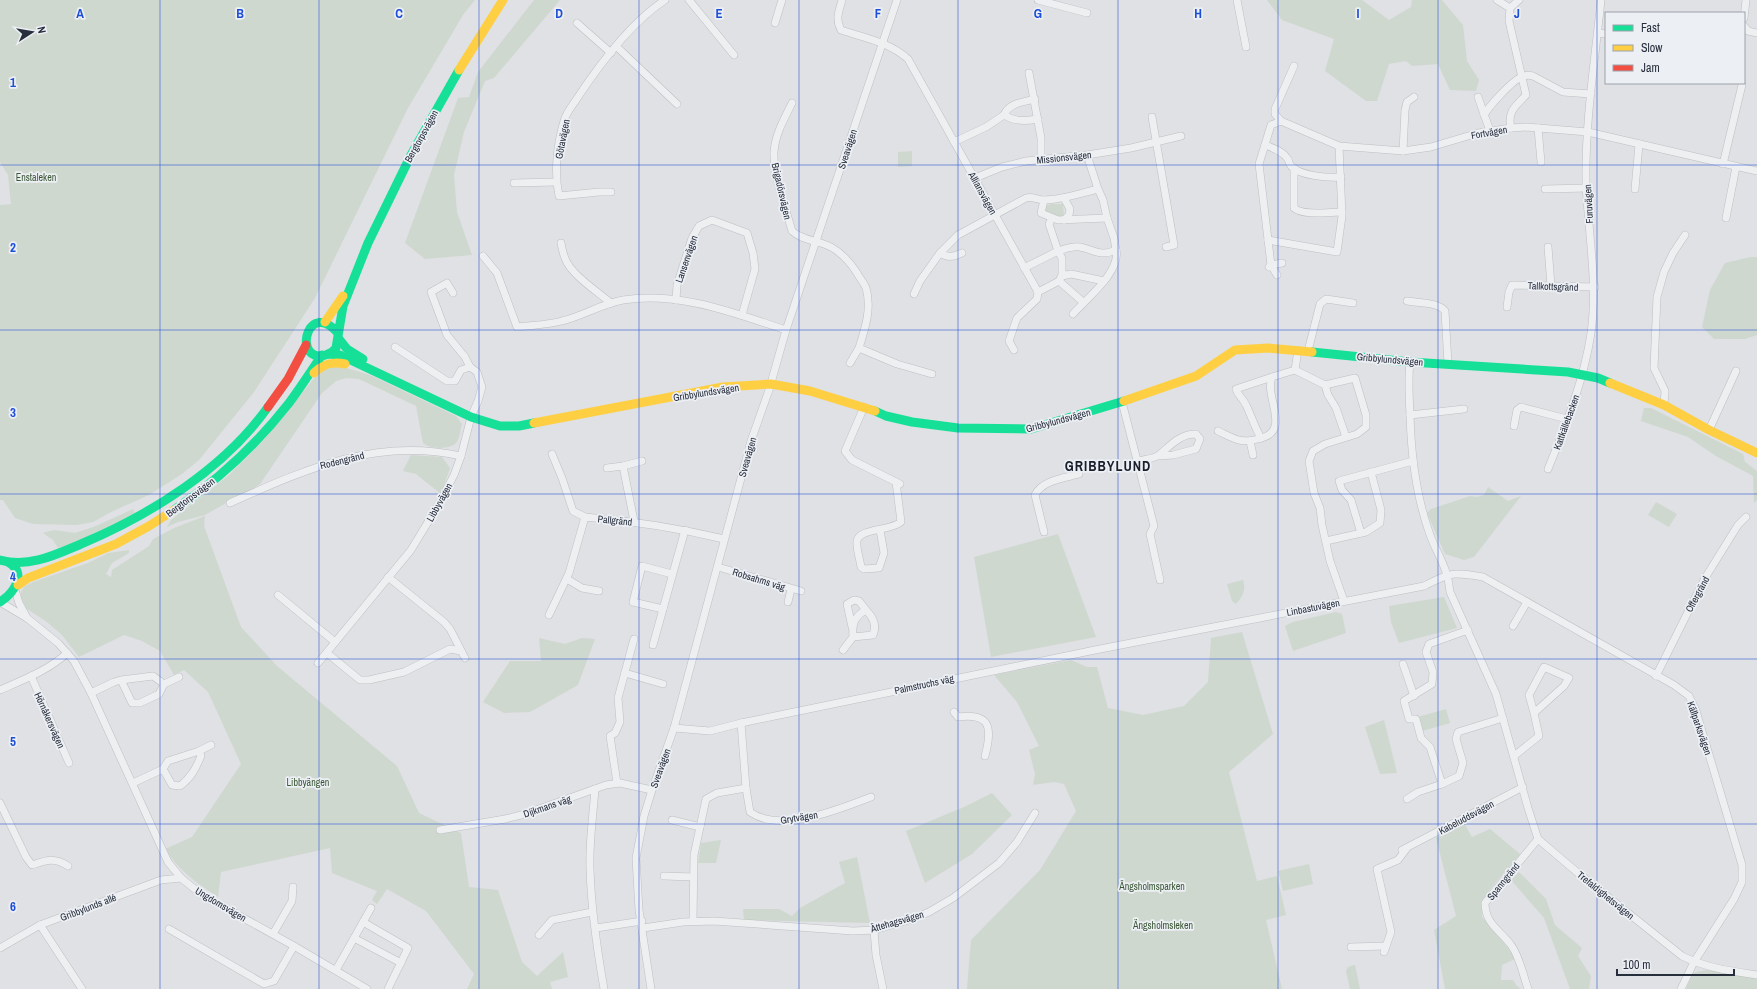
<svg xmlns="http://www.w3.org/2000/svg" width="1757" height="989" font-family="'Archivo Narrow',sans-serif">
<rect width="100%" height="100%" fill="#dfe1e4"/>
<g fill="#cfd8cf">
<path d="M 0,0 L 475,0 L 463,15 L 408,108 L 315,298 L 254,392 L 199,460 L 182,474 L 149,495 L 111,512 L 93,522 L 77,525 L 33,524 L 15,518 L 3,500 L 0,500 L 0,205 L 11,204 L 8,175 L 0,162 Z"/>
<path d="M 534,0 L 560,0 L 494,78 L 485,81 L 464,132 L 454,175 L 457,212 L 472,255 L 425,259 L 405,243 L 458,98 L 469,97 L 478,72 Z"/>
<path d="M 1267,0 L 1362,0 L 1389,20 L 1411,7 L 1412,0 L 1442,0 L 1463,25 L 1467,61 L 1479,80 L 1476,91 L 1450,90 L 1438,64 L 1412,66 L 1406,61 L 1389,64 L 1377,101 L 1366,101 L 1325,71 L 1334,39 L 1282,20 Z"/>
<path d="M 912,151 L 912,166 L 898,167 L 898,152 Z"/>
<path d="M 1052,204 L 1063,204 L 1064,216 L 1059,216 L 1058,218 L 1044,212 L 1044,206 Z"/>
<path d="M 1751,257 L 1757,257 L 1757,335 L 1745,339 L 1714,339 L 1702,327 L 1710,290 L 1725,263 Z"/>
<path d="M 333,364 L 370,375 L 456,416 L 462,424 C 460,430 460,438 456,443 C 449,450 429,449 423,443 L 416,406 L 359,379 L 346,378 L 336,381 L 322,393 L 260,484 L 205,515 L 178,522 L 167,527 L 171,520 L 228,476 L 261,443 L 321,370 Z"/>
<path d="M 1644,408 L 1651,408 L 1743,454 L 1745,462 L 1757,471 L 1757,500 L 1754,503 L 1753,476 L 1716,456 L 1688,437 L 1641,421 Z"/>
<path d="M 411,455 L 442,457 L 450,468 L 441,494 L 416,474 L 403,471 Z"/>
<path d="M 1488,487 L 1508,501 L 1521,496 L 1474,557 L 1464,560 L 1445,554 L 1427,513 L 1431,509 L 1470,496 L 1477,497 L 1484,495 Z"/>
<path d="M 1656,502 L 1677,514 L 1669,527 L 1648,515 Z"/>
<path d="M 133,509 L 135,514 L 74,544 L 58,548 L 53,540 L 43,533 L 54,530 L 75,533 L 96,526 Z"/>
<path d="M 205,516 L 204,526 L 241,627 L 277,666 L 397,766 L 419,813 L 461,833 L 469,887 L 498,890 L 522,962 L 537,976 L 563,952 L 568,977 L 550,982 L 552,989 L 467,989 L 474,974 L 426,911 L 387,889 L 377,904 L 372,900 L 377,891 L 332,873 L 330,848 L 221,872 L 218,897 C 198,884 178,870 165,849 L 192,837 L 241,764 L 208,692 L 184,670 L 174,675 L 160,651 L 142,641 L 124,635 L 79,657 L 62,635 L 47,622 L 27,609 L 21,597 L 21,592 L 24,587 L 33,582 L 88,563 L 108,553 L 129,550 L 129,553 L 112,563 L 106,574 L 111,577 L 112,570 L 149,546 L 153,539 L 174,528 Z"/>
<path d="M 1058,534 L 1096,637 L 991,657 L 974,557 Z"/>
<path d="M 1243,580 C 1246,590 1243,596 1236,604 L 1232,601 L 1227,584 Z"/>
<path d="M 1444,597 L 1457,628 L 1399,643 L 1391,622 L 1389,606 Z"/>
<path d="M 1336,612 L 1342,614 L 1346,633 L 1293,651 L 1285,626 L 1293,622 Z"/>
<path d="M 1242,632 L 1273,734 L 1229,772 L 1257,881 L 1277,876 L 1286,915 L 1266,920 L 1282,989 L 967,989 L 971,940 L 1040,870 L 1076,811 L 1064,784 L 1054,782 L 1033,785 L 1035,774 L 1029,750 L 1039,746 L 1017,702 L 994,675 L 1071,660 L 1087,667 L 1097,667 L 1108,708 L 1143,715 L 1184,706 L 1208,682 L 1211,638 Z"/>
<path d="M 539,638 L 565,644 L 582,638 L 595,639 L 578,685 L 530,712 L 504,713 L 483,702 L 510,661 L 541,661 Z"/>
<path d="M 1446,709 L 1450,723 L 1422,731 L 1418,717 Z"/>
<path d="M 1384,720 L 1397,773 L 1380,774 L 1365,727 Z"/>
<path d="M 992,793 L 1012,815 L 972,854 L 925,883 L 906,831 L 964,807 Z"/>
<path d="M 1464,823 L 1472,837 L 1490,829 L 1520,854 C 1512,865 1487,890 1483,901 C 1482,906 1482,912 1482,917 L 1502,940 L 1515,959 L 1502,965 L 1501,980 L 1513,980 L 1516,985 L 1521,989 L 1445,989 L 1434,930 L 1456,916 L 1436,838 Z"/>
<path d="M 721,840 L 716,863 L 698,863 L 701,843 Z"/>
<path d="M 857,857 L 870,923 L 744,920 L 743,909 L 779,909 L 792,916 L 800,908 L 845,883 L 839,862 Z"/>
<path d="M 1309,864 L 1313,884 L 1283,891 L 1278,871 Z"/>
<path d="M 1519,872 L 1546,899 L 1555,925 L 1582,948 L 1578,956 L 1591,976 L 1589,989 L 1570,989 L 1544,918 L 1511,880 Z"/>
<path d="M 1355,965 L 1360,989 L 1350,989 L 1346,971 L 1348,967 Z"/>
<path d="M 1706,970 L 1757,978 L 1757,989 L 1686,989 L 1693,973 Z"/>
</g>
<g fill="none" stroke-linecap="round" stroke-linejoin="round">
<g stroke="#bdbfc2" stroke-width="8">
<g id="street">
<path d="M 689,0 L 734,55"/>
<path d="M 842,0 C 839,11 835,19 841,30 C 865,38 889,42 908,59 L 1038,292 L 1037,299 L 1017,318 L 1009,341 L 1014,350"/>
<path d="M 1038,0 L 1087,13"/>
<path d="M 1237,0 L 1246,47"/>
<path d="M 1497,0 L 1510,8 L 1519,0"/>
<path d="M 1510,8 L 1509,21 L 1526,95 C 1516,106 1507,111 1511,128"/>
<path d="M 1744,18 L 1746,0"/>
<path d="M 577,23 L 611,53"/>
<path d="M 775,23 L 782,0"/>
<path d="M 1744,26 L 1748,31 L 1757,33"/>
<path d="M 1598,33 L 1606,34"/>
<path d="M 617,47 L 677,104"/>
<path d="M 1029,73 L 1041,138 L 1041,160"/>
<path d="M 1478,97 L 1490,131"/>
<path d="M 792,103 C 784,119 775,135 774,152 C 773,174 786,210 792,231 C 803,241 818,240 831,247 C 842,253 850,262 857,273 C 859,277 864,283 866,288 C 872,308 865,329 859,348 L 897,364 L 932,374"/>
<path d="M 1004,115 C 1009,103 1023,102 1035,99"/>
<path d="M 1484,115 C 1490,105 1510,83 1521,77 C 1525,75 1529,75 1533,76 L 1563,92 L 1591,94"/>
<path d="M 1152,117 L 1174,245 L 1166,247"/>
<path d="M 1281,121 L 1275,114 L 1275,109 L 1294,66"/>
<path d="M 1538,128 L 1541,162"/>
<path d="M 954,142 L 986,127 L 1004,115 C 1015,122 1026,121 1038,119"/>
<path d="M 1265,145 C 1273,148 1282,151 1287,158 C 1289,160 1289,164 1291,166 C 1300,176 1328,178 1341,177"/>
<path d="M 1403,151 L 1405,110 L 1407,102 L 1414,97"/>
<path d="M 1723,164 L 1742,85"/>
<path d="M 1294,168 L 1294,208 C 1303,216 1329,212 1342,212"/>
<path d="M 975,178 L 1002,167 L 1026,161 L 1087,155 L 1131,148 L 1181,136"/>
<path d="M 514,183 L 556,182"/>
<path d="M 1545,189 L 1587,188"/>
<path d="M 1635,189 L 1639,144"/>
<path d="M 611,192 L 599,192 L 559,196 C 554,172 557,144 564,121 C 566,113 572,106 576,100 C 599,65 630,23 665,0"/>
<path d="M 1044,200 L 1041,213 L 1058,220 L 1107,218 L 1103,200 L 1098,189"/>
<path d="M 1726,218 L 1736,167"/>
<path d="M 1064,220 L 1069,215 L 1070,209 L 1064,198"/>
<path d="M 1268,240 L 1337,252 L 1342,216 L 1339,146"/>
<path d="M 561,243 C 562,248 563,254 565,258 C 570,274 598,292 611,303"/>
<path d="M 1548,247 L 1551,286"/>
<path d="M 940,253 C 948,258 953,257 962,253"/>
<path d="M 483,256 L 497,273 L 517,327 C 532,325 548,325 562,321 C 583,316 601,304 623,300 C 678,291 734,313 786,330"/>
<path d="M 1269,267 L 1271,265 L 1282,263"/>
<path d="M 1024,268 L 1058,251 L 1049,224 L 1052,218"/>
<path d="M 1277,275 L 1271,265 L 1259,164 L 1271,125 L 1281,121 L 1339,146 L 1403,151 L 1431,147 L 1478,133 L 1511,128 L 1526,127 L 1588,132 L 1757,171"/>
<path d="M 1059,281 L 1083,302"/>
<path d="M 1104,281 L 1071,274 L 1062,276 L 1062,258 L 1058,251 C 1065,249 1072,246 1080,247 C 1094,250 1101,257 1116,250 L 1114,238 L 1107,218"/>
<path d="M 1038,292 L 1059,281 L 1061,277"/>
<path d="M 453,293 L 447,283 L 431,292 L 447,335 L 465,357 L 470,367"/>
<path d="M 914,294 L 920,281 L 940,253 L 958,235 L 1026,198 C 1033,196 1037,200 1044,200 C 1062,200 1081,193 1098,189 L 1087,155"/>
<path d="M 676,300 L 677,285 L 692,238 L 699,226 L 712,220 L 747,233 L 753,253 L 755,269 L 742,315"/>
<path d="M 1407,301 C 1418,303 1438,302 1445,311 L 1448,364"/>
<path d="M 1507,307 L 1509,292 L 1512,285 L 1595,287"/>
<path d="M 1073,314 C 1086,299 1121,272 1116,250"/>
<path d="M 1298,350 L 1295,370 L 1325,385 L 1355,378 L 1366,415 L 1366,427 L 1357,434 L 1325,444 L 1313,451 L 1309,461 L 1314,493 L 1320,508 L 1322,525 L 1330,561 L 1344,601"/>
<path d="M 1308,351 L 1320,304 L 1326,299 L 1353,303"/>
<path d="M 1410,362 C 1408,379 1409,396 1410,414 C 1411,454 1416,496 1430,535 C 1438,556 1448,568 1450,592 L 1496,694 L 1528,808 L 1538,839 L 1578,873 L 1682,956 C 1706,968 1731,971 1757,975"/>
<path d="M 850,363 L 859,348"/>
<path d="M 1325,385 L 1328,395 L 1336,408 L 1346,437"/>
<path d="M 1122,402 L 1154,526 L 1150,534 L 1160,580"/>
<path d="M 1664,405 L 1665,391 L 1654,368 L 1657,297 L 1664,272 L 1673,253 L 1685,235"/>
<path d="M 864,407 L 845,451 L 852,460 L 900,484"/>
<path d="M 1410,415 L 1464,409"/>
<path d="M 1514,426 L 1517,410 L 1521,407 L 1567,419"/>
<path d="M 1709,430 L 1736,371"/>
<path d="M 1218,431 C 1237,440 1241,444 1262,438 C 1291,429 1264,397 1272,377 L 1295,370"/>
<path d="M 1261,438 C 1254,426 1252,417 1246,405 C 1243,398 1238,396 1236,389 L 1272,377"/>
<path d="M 1250,441 L 1253,455"/>
<path d="M 552,454 L 562,478 L 573,511 L 585,517"/>
<path d="M 1138,461 C 1144,459 1154,459 1159,455 C 1171,445 1180,434 1196,434 L 1200,439 L 1196,449 L 1173,455 L 1158,456"/>
<path d="M 623,466 L 634,521"/>
<path d="M 607,468 L 623,466 L 642,461"/>
<path d="M 1548,469 C 1566,425 1584,380 1591,333 C 1598,282 1588,232 1586,182 C 1585,121 1595,60 1601,0"/>
<path d="M 230,503 C 306,469 376,437 461,456"/>
<path d="M 880,530 L 884,553 L 879,568 L 864,569 L 861,567 C 860,559 856,549 857,541 C 859,528 891,531 901,522 L 896,482"/>
<path d="M 1044,532 L 1035,495 C 1042,480 1065,478 1079,474"/>
<path d="M 1361,533 L 1351,500 L 1342,490 L 1339,481 L 1413,461"/>
<path d="M 1326,541 L 1366,532 L 1380,523 L 1381,510 L 1371,472"/>
<path d="M 718,567 L 801,591"/>
<path d="M 388,577 L 444,622 L 450,629 L 465,658"/>
<path d="M 567,579 L 582,588 L 599,591"/>
<path d="M 15,590 L 19,603 L 27,618"/>
<path d="M 278,595 L 335,642"/>
<path d="M 0,602 L 27,618 L 58,643 L 74,661 L 91,693 L 168,862 L 181,878 L 202,895 L 294,946 L 367,989"/>
<path d="M 788,602 L 791,589"/>
<path d="M 663,609 L 633,602 L 642,566 L 672,574"/>
<path d="M 549,615 L 569,573 L 585,517 C 632,521 678,528 724,539"/>
<path d="M 1513,626 L 1527,602"/>
<path d="M 852,627 L 847,604 L 854,600 L 859,601 L 866,610"/>
<path d="M 653,645 L 685,530"/>
<path d="M 843,650 L 853,637 L 873,635 C 877,626 873,617 866,610 C 854,616 852,625 853,637"/>
<path d="M 327,653 L 360,680 L 369,680 L 404,672 L 450,649 L 461,651"/>
<path d="M 318,663 L 411,550 L 439,504 L 454,475 L 461,456 L 471,417 L 478,401 L 482,387 L 477,372 L 470,367 L 461,370 L 455,381 L 447,381 L 395,347"/>
<path d="M 1403,664 L 1414,696"/>
<path d="M 625,673 L 663,684"/>
<path d="M 31,676 L 69,763"/>
<path d="M 1656,676 L 1705,578 L 1738,525 L 1746,517"/>
<path d="M 164,684 L 179,677"/>
<path d="M 0,690 C 23,680 49,670 67,653"/>
<path d="M 91,693 L 114,682 L 121,680 L 132,703 L 140,703 L 159,694 L 164,684 L 153,676 L 121,680"/>
<path d="M 954,712 L 958,717 C 992,712 992,730 985,756"/>
<path d="M 741,723 L 746,788 L 750,812 C 781,834 839,809 871,797"/>
<path d="M 674,728 L 710,731 L 741,723 L 1095,650 L 1424,586 C 1452,572 1452,572 1483,577 L 1674,685 L 1689,696 L 1696,711 L 1742,865 L 1742,882 L 1734,899 L 1694,962 L 1681,989"/>
<path d="M 199,751 L 211,745"/>
<path d="M 1514,756 L 1539,736 L 1534,713 L 1564,686 L 1569,678 L 1544,667 L 1529,695 L 1534,713"/>
<path d="M 133,783 L 163,769 L 168,761 L 199,751 L 201,756 C 196,768 191,778 180,786 L 172,785 L 163,769"/>
<path d="M 617,783 L 610,736 L 615,733 L 620,722 L 618,698 L 634,639"/>
<path d="M 1442,784 L 1459,776 L 1463,763 L 1456,739 L 1458,732 L 1503,718"/>
<path d="M 595,789 C 593,816 589,842 590,868 C 591,909 597,949 604,989"/>
<path d="M 1407,799 L 1418,792 L 1442,784 L 1430,747 L 1421,738 L 1416,719 L 1409,719 L 1404,701 L 1432,684 L 1433,672 L 1426,652 L 1429,644 L 1468,630"/>
<path d="M 0,803 L 26,857 L 32,865 C 47,860 54,857 68,866"/>
<path d="M 672,820 L 700,827"/>
<path d="M 440,830 L 505,819 L 525,814 L 606,785 L 620,783 L 652,790"/>
<path d="M 1402,850 L 1523,787"/>
<path d="M 664,876 L 693,877"/>
<path d="M 693,921 L 694,855 L 706,799 L 717,793 L 746,788"/>
<path d="M 363,922 L 408,948 L 388,989"/>
<path d="M 40,925 L 82,989"/>
<path d="M 596,928 L 642,921"/>
<path d="M 643,928 L 683,922 L 714,921 L 853,931 L 874,930 L 912,919 L 929,912 L 953,898 L 999,863 L 1017,842 L 1035,813"/>
<path d="M 169,929 L 264,984 L 274,981 L 294,946"/>
<path d="M 874,930 L 876,955 L 883,989"/>
<path d="M 273,934 L 292,901 L 293,887"/>
<path d="M 539,935 L 552,920 L 592,912"/>
<path d="M 354,938 L 401,963"/>
<path d="M 1351,947 L 1386,946"/>
<path d="M 0,948 L 40,925 L 161,880 L 181,878"/>
<path d="M 1384,952 L 1391,932 L 1377,869 L 1398,860 L 1407,848"/>
<path d="M 336,970 L 371,908"/>
<path d="M 651,989 L 639,910 L 636,858 L 644,816 L 652,790 L 674,728 L 751,441 L 769,390 L 786,330 L 897,0"/>
<path d="M 1528,989 C 1523,975 1520,957 1511,945 C 1500,930 1485,924 1485,903 L 1538,839"/>
</g>
</g>
<use href="#street" stroke="#eeeff1" stroke-width="7"/>
<g stroke="#16e098" stroke-width="9">
<path d="M 338,333 C 309,300 294,355 319,356 C 326,356 332,353 336,348 L 343,306 L 368,243 L 411,155 L 459,70"/>
<path d="M 339,339 L 347,349 L 363,359"/>
<path d="M 1312,352 L 1410,362 L 1568,372 L 1598,378 L 1610,383"/>
<path d="M 328,354 L 340,355 L 471,417 L 500,426 L 519,426 L 534,423"/>
<path d="M 875,411 L 886,416 L 912,422 L 958,428 L 1031,429 L 1124,401"/>
<path d="M 174,510 C 217,481 257,444 289,403 C 301,387 311,371 322,355"/>
<path d="M 0,560 C 29,568 55,555 81,544 C 150,515 224,469 268,407"/>
<path d="M 0,602 C 14,593 28,573 8,562"/>
</g>
<g stroke="#ffcf43" stroke-width="9">
<path d="M 459,70 L 503,0"/>
<path d="M 325,322 L 343,296"/>
<path d="M 314,373 C 323,364 332,361 345,364"/>
<path d="M 1610,383 L 1664,405 L 1709,430 L 1757,453"/>
<path d="M 1124,401 L 1196,376 L 1235,350 L 1268,348 L 1312,352"/>
<path d="M 534,423 L 723,387 L 771,384 L 810,391 L 875,411"/>
<path d="M 18,585 L 28,578 L 116,544 L 149,526 L 174,510"/>
</g>
<path stroke="#f24e42" stroke-width="9" d="M 268,407 L 288,379 L 306,345"/>
</g>
<path fill="none" stroke="#1d4ed8" stroke-width="1" stroke-opacity="0.55" d="M 160,0 L 160,989M 319,0 L 319,989M 479,0 L 479,989M 639,0 L 639,989M 799,0 L 799,989M 958,0 L 958,989M 1118,0 L 1118,989M 1278,0 L 1278,989M 1438,0 L 1438,989M 1597,0 L 1597,989M 0,165 L 1757,165M 0,330 L 1757,330M 0,494 L 1757,494M 0,659 L 1757,659M 0,824 L 1757,824"/>
<g text-anchor="middle" stroke-width="3.5" stroke-linejoin="round" paint-order="stroke">
<g font-size="10" fill="#272e3c" stroke="#eceff4">
<text transform="translate(1489 132) rotate(-10)" y="4">Fortvägen</text>
<text transform="translate(421 136) rotate(-61)" y="4">Bergtorpsvägen</text>
<text transform="translate(562 139) rotate(-79)" y="4">Götavägen</text>
<text transform="translate(847 149) rotate(-72)" y="4">Sveavägen</text>
<text transform="translate(1064 157) rotate(-6)" y="4">Missionsvägen</text>
<text transform="translate(782 191) rotate(77)" y="4">Brigadörsvägen</text>
<text transform="translate(983 193) rotate(61)" y="4">Alliansvägen</text>
<text transform="translate(1588 204) rotate(-93)" y="4">Furuvägen</text>
<text transform="translate(686 259) rotate(-71)" y="4">Lansenvägen</text>
<text transform="translate(1553 286) rotate(2)" y="4">Tallkottsgränd</text>
<text transform="translate(1390 359) rotate(5)" y="4">Gribbylundsvägen</text>
<text transform="translate(706 392) rotate(-9)" y="4">Gribbylundsvägen</text>
<text transform="translate(1058 420) rotate(-15)" y="4">Gribbylundsvägen</text>
<text transform="translate(1566 422) rotate(-70)" y="4">Kattkällebacken</text>
<text transform="translate(747 457) rotate(-74)" y="4">Sveavägen</text>
<text transform="translate(342 460) rotate(-14)" y="4">Rodengränd</text>
<text transform="translate(190 497) rotate(-37)" y="4">Bergtorpsvägen</text>
<text transform="translate(439 502) rotate(-61)" y="4">Libbyvägen</text>
<text transform="translate(615 520) rotate(6)" y="4">Pallgränd</text>
<text transform="translate(759 579) rotate(17)" y="4">Robsahms väg</text>
<text transform="translate(1697 594) rotate(-62)" y="4">Offergränd</text>
<text transform="translate(1313 607) rotate(-11)" y="4">Linbastuvägen</text>
<text transform="translate(924 684) rotate(-12)" y="4">Palmstruchs väg</text>
<text transform="translate(50 720) rotate(66)" y="4">Hörnåkersvägen</text>
<text transform="translate(1700 728) rotate(71)" y="4">Källparksvägen</text>
<text transform="translate(660 768) rotate(-70)" y="4">Sveavägen</text>
<text transform="translate(547 806) rotate(-19)" y="4">Dijkmans väg</text>
<text transform="translate(799 817) rotate(-9)" y="4">Grytvägen</text>
<text transform="translate(1466 817) rotate(-28)" y="4">Kabeluddsvägen</text>
<text transform="translate(1503 881) rotate(-51)" y="4">Spanngränd</text>
<text transform="translate(1606 895) rotate(39)" y="4">Trefaldighetsvägen</text>
<text transform="translate(221 904) rotate(31)" y="4">Ungdomsvägen</text>
<text transform="translate(88 907) rotate(-21)" y="4">Gribbylunds allé</text>
<text transform="translate(897 921) rotate(-16)" y="4">Ättehagsvägen</text>
</g>
<g font-size="10" fill="#3a5735" stroke="#eceff4">
<text x="36" y="181">Enstaleken</text>
<text x="308" y="786">Libbyängen</text>
<text x="1152" y="890">Ängsholmsparken</text>
<text x="1163" y="929">Ängsholmsleken</text>
</g>
<g font-size="14" font-weight="bold" letter-spacing="1" fill="#1a1f2c" stroke="#eceff4">
<text x="1108" y="471">GRIBBYLUND</text>
</g>
</g>
<g font-size="13" text-anchor="middle" font-weight="bold" fill="#1d4ed8" stroke="#eceff4" stroke-width="3.5" stroke-linejoin="round" paint-order="stroke">
<text x="80" y="18">A</text>
<text x="240" y="18">B</text>
<text x="399" y="18">C</text>
<text x="559" y="18">D</text>
<text x="719" y="18">E</text>
<text x="878" y="18">F</text>
<text x="1038" y="18">G</text>
<text x="1198" y="18">H</text>
<text x="1358" y="18">I</text>
<text x="1517" y="18">J</text>
<text x="13" y="87">1</text>
<text x="13" y="252">2</text>
<text x="13" y="417">3</text>
<text x="13" y="581">4</text>
<text x="13" y="746">5</text>
<text x="13" y="911">6</text>
</g>
<rect x="1605" y="12" width="140" height="72" fill="#eceff4" stroke="#9da2aa"/>
<rect x="1613" y="25" width="20" height="6" fill="#16e098" stroke="#9da2aa"/>
<text x="1641" y="32" font-size="12" fill="#272e3c">Fast</text>
<rect x="1613" y="45" width="20" height="6" fill="#ffcf43" stroke="#9da2aa"/>
<text x="1641" y="52" font-size="12" fill="#272e3c">Slow</text>
<rect x="1613" y="65" width="20" height="6" fill="#f24e42" stroke="#9da2aa"/>
<text x="1641" y="72" font-size="12" fill="#272e3c">Jam</text>
<g transform="translate(32 32) rotate(78)" stroke="#eceff4" stroke-width="3" paint-order="stroke">
<path d="M0-3L7 15L0 10L-7 15Z" fill="#272e3c"/>
<text y="-6" font-size="11" font-weight="bold" text-anchor="middle" fill="#272e3c">N</text>
</g>
<path d="M1617 969v6h117v-6" fill="none" stroke="#272e3c" stroke-width="2"/>
<text x="1623" y="969" font-size="12" fill="#272e3c" stroke="#eceff4" stroke-width="3" paint-order="stroke">100 m</text>
</svg>
